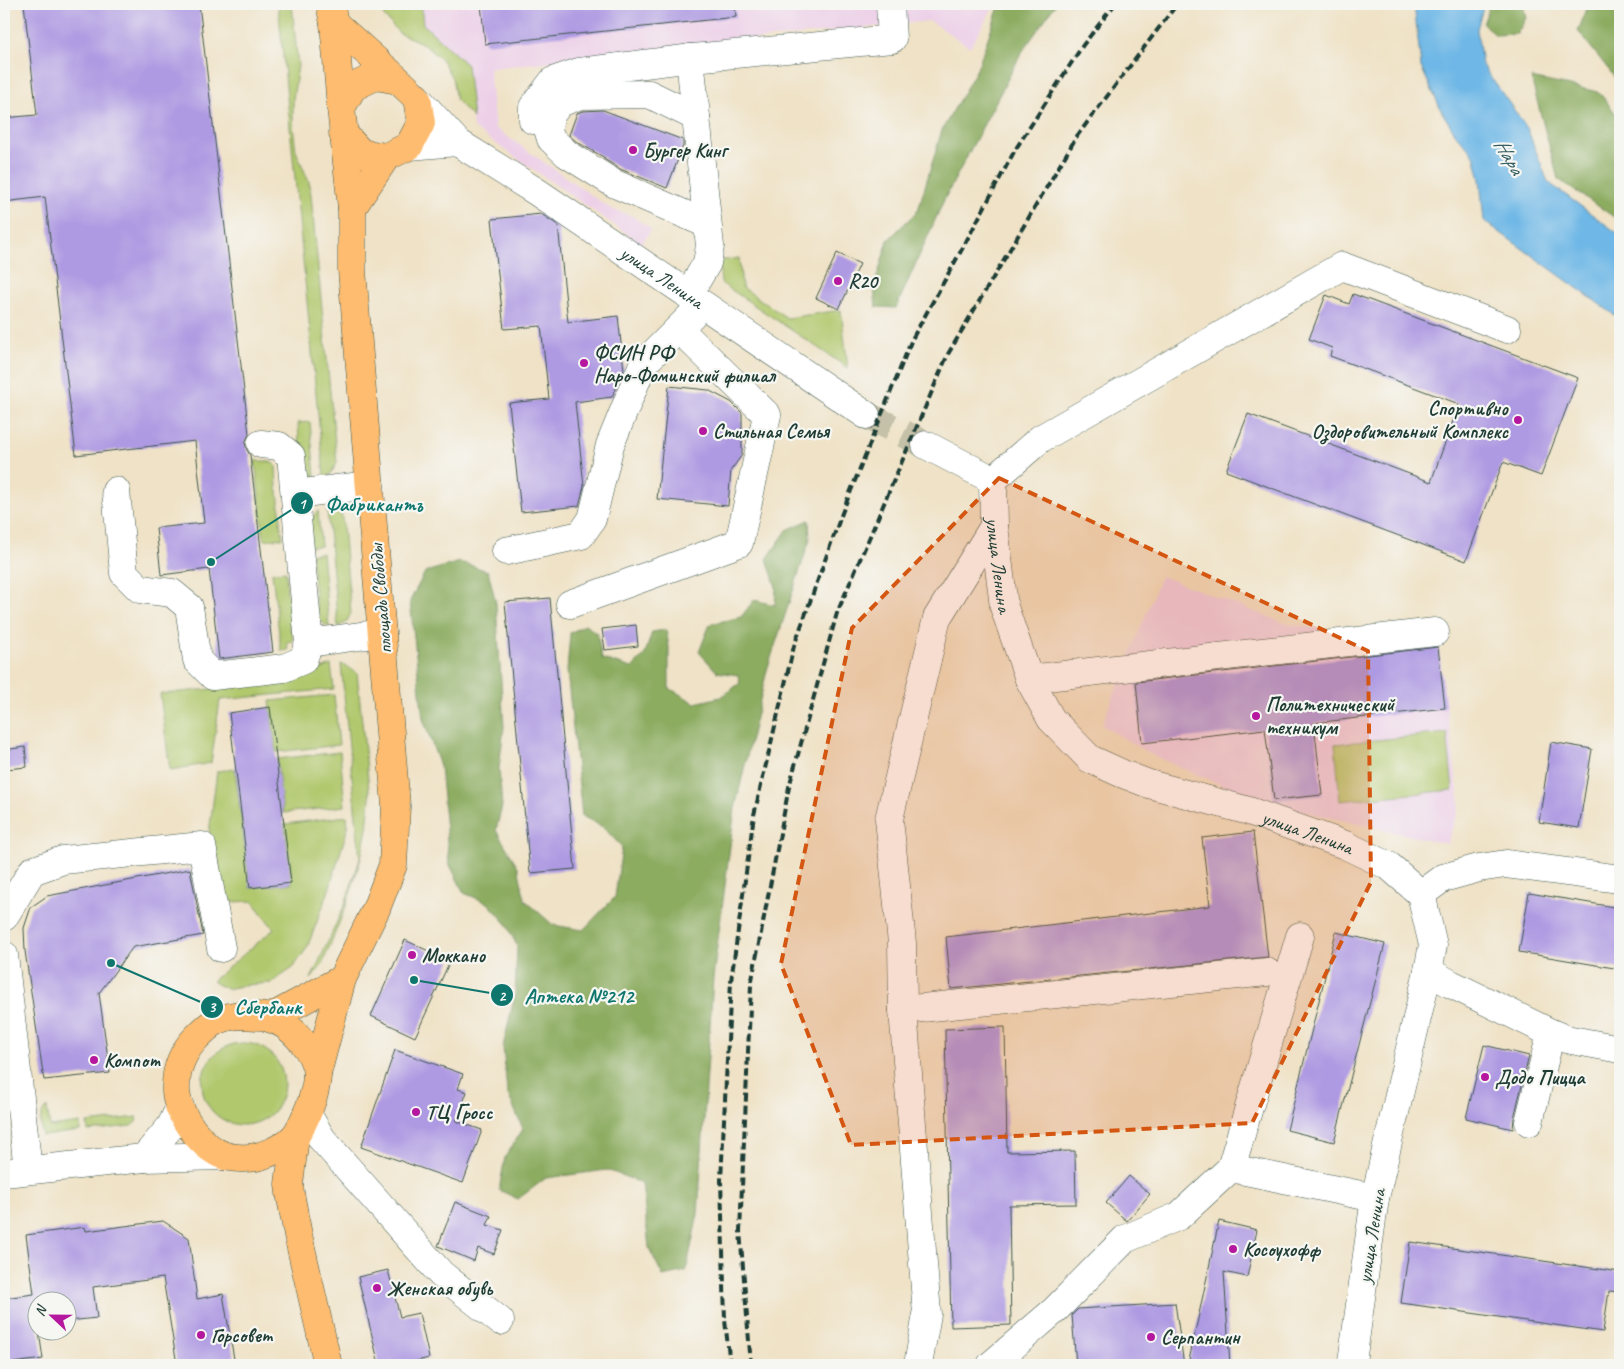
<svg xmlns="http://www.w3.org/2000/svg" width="1624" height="1369" font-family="Caveat,sans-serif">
<rect width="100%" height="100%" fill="#f6f6f2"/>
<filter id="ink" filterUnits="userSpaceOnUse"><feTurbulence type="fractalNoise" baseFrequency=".02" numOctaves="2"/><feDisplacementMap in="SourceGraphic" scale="10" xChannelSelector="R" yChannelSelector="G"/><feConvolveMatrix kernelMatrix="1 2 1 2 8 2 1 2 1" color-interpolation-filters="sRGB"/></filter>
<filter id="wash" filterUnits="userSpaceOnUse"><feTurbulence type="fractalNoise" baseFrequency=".0096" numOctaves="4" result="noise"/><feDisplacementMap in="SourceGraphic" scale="20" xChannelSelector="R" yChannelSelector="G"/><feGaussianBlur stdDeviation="1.12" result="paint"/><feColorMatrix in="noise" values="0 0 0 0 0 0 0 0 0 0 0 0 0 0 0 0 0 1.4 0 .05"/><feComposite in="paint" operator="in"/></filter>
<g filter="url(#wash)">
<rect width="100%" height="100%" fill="#efe2c6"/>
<g fill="#edd0e8">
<path d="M 421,4 L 995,4 L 970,47 L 930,21 L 489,68 L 495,128 L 611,209 L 632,216 L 651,229 L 642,244 L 473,128 L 467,65 L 423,24 Z"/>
<path d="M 1161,576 L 1287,624 L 1438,645 L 1460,804 L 1447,844 L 1297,810 L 1224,786 L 1152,755 L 1102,725 Z"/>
</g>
<g fill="#b1c86d" stroke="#688250">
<path d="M 278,4 L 292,4 L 298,66 L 293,99 L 293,127 L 296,151 L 309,182 L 311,195 L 337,463 L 330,475 L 324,476 Z"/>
<path d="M 380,4 L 421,4 L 423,24 L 467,65 L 473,118 L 456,100 L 452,78 L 442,60 L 422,43 L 399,33 L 384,16 Z"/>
<path d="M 739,258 L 742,287 L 787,318 L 841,310 L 848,368 L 721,283 L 719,261 Z"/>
<path d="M 310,422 L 315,477 C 312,477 310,477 307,475 C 299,468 299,435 298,423 Z"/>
<path d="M 255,461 C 263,461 271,460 276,466 L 277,490 L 278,491 L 281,521 L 280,521 L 283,538 L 264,540 Z"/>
<path d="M 327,510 L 334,511 L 342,516 L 351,613 L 346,623 L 338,626 Z"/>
<path d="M 318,511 L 321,546 L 310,547 C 309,531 305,523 318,511 Z"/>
<path d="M 322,553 L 329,627 L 323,623 L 317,616 L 311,554 Z"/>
<path d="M 286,571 L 287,593 L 288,594 L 291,621 L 290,622 L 290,630 L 292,630 L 293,641 L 287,642 L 288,650 L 281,651 L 272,572 Z"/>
<path d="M 341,664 L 348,667 L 357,673 L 370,799 L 367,829 L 361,858 L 346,906 L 322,965 L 311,979 L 345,904 L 360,859 Z"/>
<path d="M 331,665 L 334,689 L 220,700 L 211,763 L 170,770 L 160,694 L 294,681 Z"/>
<path d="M 334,695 L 339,745 L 276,752 L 270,701 Z"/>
<path d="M 1447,733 L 1453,790 L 1340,801 L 1335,744 Z"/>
<path d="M 340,752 L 345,806 L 283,813 L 277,759 Z"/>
<path d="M 235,769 L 250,888 L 292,883 L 285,824 L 347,816 L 348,827 L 328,893 L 307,948 L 293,968 L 271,983 L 245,985 L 227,989 L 218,985 L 212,981 L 274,929 L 252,901 L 233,902 L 224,896 L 208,841 L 217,771 Z"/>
<circle cx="243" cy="1084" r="41"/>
<path d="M 47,1107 L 50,1127 L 80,1123 L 80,1131 L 42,1136 C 40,1125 38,1115 47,1107 Z"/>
<path d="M 137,1117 L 136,1122 L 131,1126 L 88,1131 L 87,1123 Z"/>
</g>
<g fill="#8cac60" stroke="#56744a">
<path d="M 1000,4 L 1056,4 L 1022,52 L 944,200 L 896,308 L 876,307 L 874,287 L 888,240 L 918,210 L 942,130 L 977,69 Z"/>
<path d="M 1490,4 L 1523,4 L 1526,18 L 1517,34 L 1496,35 L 1483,24 Z"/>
<path d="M 1589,4 L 1620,4 L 1620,84 L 1578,31 Z"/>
<path d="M 1531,78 L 1599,92 L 1620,119 L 1620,221 L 1558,179 Z"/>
<path d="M 809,520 L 810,539 L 767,670 L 735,808 L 713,978 L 698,1214 L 686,1271 L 663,1276 L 649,1248 L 642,1183 L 607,1170 L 546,1178 L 518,1199 L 499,1190 L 505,1157 L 523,1129 L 507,1092 L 503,1047 L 515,994 L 517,946 L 506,923 L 488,903 L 464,893 L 449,863 L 440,766 L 423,719 L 410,601 L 425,572 L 460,562 L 488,571 L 496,603 L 504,727 L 499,768 L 502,806 L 496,830 L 518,867 L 525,900 L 553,925 L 583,930 L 615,897 L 622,847 L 603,827 L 582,816 L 567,671 L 570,633 L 585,625 L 597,633 L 602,659 L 632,668 L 645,654 L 652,632 L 666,630 L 669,647 L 669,688 L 695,703 L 721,697 L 740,683 L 738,675 L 717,672 L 699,652 L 710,624 L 741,617 L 754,600 L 775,605 L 776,587 L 767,559 L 787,530 Z"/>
</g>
<path fill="#6eb7e6" stroke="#467a8d" d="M 1414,4 L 1484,4 L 1477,29 L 1482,65 L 1527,128 L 1548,182 L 1620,235 L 1620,319 L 1484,221 L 1480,180 L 1474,155 L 1455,133 L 1442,112 L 1421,67 Z"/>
<g id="blocks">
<g fill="#ae9ae2">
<path d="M 24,4 L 199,4 L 249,434 L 245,443 L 247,450 L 250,455 L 273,652 L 219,659 L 209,569 L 161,575 L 156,528 L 204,523 L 195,441 L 76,455 L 45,197 L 4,202 L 4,118 L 37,115 Z"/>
<path d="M 481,4 L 735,4 L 736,17 L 485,44 Z"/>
<path d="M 603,110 L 683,140 L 683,146 L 667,188 L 620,169 L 604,159 L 605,158 L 577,142 L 569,135 L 577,113 L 583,111 Z"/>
<path d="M 541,214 L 558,225 L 568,322 L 618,316 L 624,370 L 612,397 L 575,402 L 584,486 L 579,506 L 521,512 L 509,403 L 549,399 L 541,326 L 504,329 L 492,219 Z"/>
<path d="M 837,253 L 860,264 L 839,309 L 816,298 Z"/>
<path d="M 1353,294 L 1578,378 L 1541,476 L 1503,462 L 1466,561 L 1226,471 L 1248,414 L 1431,482 L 1459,404 L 1330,356 L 1332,348 L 1309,339 L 1326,295 L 1349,304 Z"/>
<path d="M 669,386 L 708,390 L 731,402 L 742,413 L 742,455 L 731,470 L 728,506 L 657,499 Z"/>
<path d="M 550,598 L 575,869 L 530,873 L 505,602 Z"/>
<path d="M 636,625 L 638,646 L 605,650 L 602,629 Z"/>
<path d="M 1438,647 L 1445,708 L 1314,723 L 1322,795 L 1274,800 L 1265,729 L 1142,743 L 1136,682 Z"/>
<path d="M 270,707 L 291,883 L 250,888 L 229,713 Z"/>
<path d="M 1551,742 L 1592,749 L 1579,828 L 1539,822 Z"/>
<path d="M 25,747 L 27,767 L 6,769 L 4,750 Z"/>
<path d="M 1253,832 L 1268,957 L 951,989 L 946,937 L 1210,906 L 1202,838 Z"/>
<path d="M 190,869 L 203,935 L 133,947 L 99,993 L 110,1073 L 44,1080 L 25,951 L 24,928 L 31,907 L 47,896 Z"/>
<path d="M 1529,893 L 1620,908 L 1620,969 L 1519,952 Z"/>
<path d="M 1336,932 L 1385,944 L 1334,1142 L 1287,1130 Z"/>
<path d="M 405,940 L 450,961 L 415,1037 L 371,1016 Z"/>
<path d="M 1005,1027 L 1007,1152 L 1075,1151 L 1076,1204 L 1009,1205 L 1011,1325 L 951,1327 L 945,1029 Z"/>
<path d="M 1484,1045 L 1529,1056 L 1514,1118 L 1513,1129 L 1466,1118 Z"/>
<path d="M 395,1050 L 463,1074 L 458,1089 L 467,1092 L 456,1121 L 482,1130 L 463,1183 L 361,1147 Z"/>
<path d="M 1129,1176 L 1150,1194 L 1127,1221 L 1106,1203 Z"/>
<path d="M 455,1202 L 491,1216 L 487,1225 L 503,1230 L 494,1254 L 478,1248 L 474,1261 L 438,1246 Z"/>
<path d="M 163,1221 L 189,1238 L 197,1299 L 223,1294 L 235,1365 L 177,1365 L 163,1278 L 93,1287 L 97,1318 L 68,1321 L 68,1302 L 38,1302 L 38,1332 L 39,1332 L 43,1359 L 4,1364 L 4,1298 L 34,1294 L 26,1235 L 85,1227 L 86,1231 Z"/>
<path d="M 1219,1221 L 1257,1230 L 1247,1277 L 1224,1272 L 1230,1365 L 1188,1365 Z"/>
<path d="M 1410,1242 L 1620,1272 L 1620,1292 L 1609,1291 L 1603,1332 L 1401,1303 Z"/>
<path d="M 388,1270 L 400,1317 L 419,1313 L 429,1358 L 401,1365 L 379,1365 L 358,1277 Z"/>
<path d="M 1175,1303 L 1184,1365 L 1076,1365 L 1072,1315 L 1078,1309 Z"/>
</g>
</g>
</g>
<g filter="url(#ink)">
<use href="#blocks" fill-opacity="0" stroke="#3e564a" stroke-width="1"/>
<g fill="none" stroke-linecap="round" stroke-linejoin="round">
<path stroke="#c5c1a9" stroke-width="28" stroke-dasharray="28 14" stroke-linecap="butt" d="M 866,415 L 926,445"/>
<g stroke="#3e564a" stroke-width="29">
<g id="minor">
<path d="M 690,58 L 696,117"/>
<path id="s1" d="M 417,98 L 457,142 L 537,192 L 866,415"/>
<path d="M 533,120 L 533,107 L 553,81 L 579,72 L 693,58 L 892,39 L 890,4"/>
<path d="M 409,146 L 457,142"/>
<path d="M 688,295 L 707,263 L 710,246 L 696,117 L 649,94 L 580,95 L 560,103 L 550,116 L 548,129 L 551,139 L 567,154 L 613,183 L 707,224"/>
<path id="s2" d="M 926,445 L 993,480 L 994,526 L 1004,607 L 1029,679 L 1051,719 L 1090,759 L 1123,774 L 1149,784 L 1249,811 L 1345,845 L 1389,866 L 1421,894 L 1433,945 L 1428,971 L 1375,1198 L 1352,1362 L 1353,1365"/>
<path d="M 993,480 L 1040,439 L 1342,266 L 1507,329"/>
<path d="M 116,491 L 124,573 L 140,589 L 172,593 L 189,607 L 197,660 L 213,676 L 284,668 L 303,660 L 309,643 L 291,456 L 279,446 L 261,444"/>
<path d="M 295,494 L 370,485"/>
<path d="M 506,551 L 581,535 L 592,519 L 610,445 L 643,364 L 692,315"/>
<path d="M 570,604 L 739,543 L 767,415 L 679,329"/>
<path d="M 309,643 L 382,633"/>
<path d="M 1029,679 L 1435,632"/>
<path d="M 1421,894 L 1443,878 L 1479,868 L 1506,864 L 1620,879"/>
<path d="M 4,917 L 32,871 L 63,860 L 202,846 L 221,948"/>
<path d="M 1300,936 L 1231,1168 L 1375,1198"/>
<path d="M 4,955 L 28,1170"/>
<path d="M 1428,971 L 1451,984 L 1551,1033 L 1566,1039 L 1620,1049"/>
<path d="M 903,1010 L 1267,972"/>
<path d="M 307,1114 L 322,1139 L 441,1274 L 500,1321"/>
<path d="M 1529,1122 L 1551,1033"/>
<path d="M 144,1158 L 171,1126 L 180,1107"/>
<path d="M 4,1173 L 144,1158 L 225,1156"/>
<path d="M 918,1365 L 927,1314 L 903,1010 L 902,943 L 889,819 L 937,618 L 994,526"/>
<path d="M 991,1365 L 1055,1310 L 1125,1239 L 1179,1216 L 1231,1168"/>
</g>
</g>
<g stroke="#3e564a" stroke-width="29">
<g id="major">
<path d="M 334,23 L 398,80"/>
<path d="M 341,108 L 353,87 L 376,76 L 398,80 L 417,98 L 421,123 L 409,146 L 386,157 L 361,153 L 343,133"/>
<path d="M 352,208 L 386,157"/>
<path d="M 239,1015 C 248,1016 260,1015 269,1018 C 291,1023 317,1053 317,1076 C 316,1095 308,1113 299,1130 C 293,1142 276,1151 263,1155 C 253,1159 236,1159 225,1156 C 202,1148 178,1116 176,1092 C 175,1071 182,1052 197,1037 C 212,1022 217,1018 239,1015 Z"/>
<path d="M 270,1018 L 342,979"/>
<path d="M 317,1074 L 342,979 L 376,909 L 393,865 L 396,806 L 352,270 L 352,208 L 341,108 L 334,23 L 330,4"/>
<path d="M 295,1137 L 289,1184 L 290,1193 L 298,1235 L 328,1365"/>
</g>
</g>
<use href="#minor" stroke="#fff" stroke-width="28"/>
<use href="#major" stroke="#fdbc70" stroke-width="28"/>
<g stroke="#1f3d34" stroke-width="4" stroke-dasharray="8 4" stroke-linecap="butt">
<path d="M 730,1365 L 725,1320 L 721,1180 L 731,981 L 754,815 L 794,646 L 842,513 L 912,339 L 961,251 L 1015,150 L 1083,45 L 1115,4"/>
<path d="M 751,1365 L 740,1231 L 751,985 L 789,787 L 837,613 L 948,354 L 1077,136 L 1177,4"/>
</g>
</g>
</g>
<path fill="#d45610" fill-opacity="0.2" stroke="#d45610" stroke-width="4" stroke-dasharray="10 6" stroke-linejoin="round" d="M 999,478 L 1368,651 L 1371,882 L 1252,1123 L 851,1145 L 781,964 L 852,628 Z"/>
<g fill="#b5179e" stroke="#f6f6f2" stroke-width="2">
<circle cx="633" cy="150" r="5"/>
<circle cx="838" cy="281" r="5"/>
<circle cx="584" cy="363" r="5"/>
<circle cx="1518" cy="420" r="5"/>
<circle cx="703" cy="431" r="5"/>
<circle cx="1256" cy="716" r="5"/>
<circle cx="412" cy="955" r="5"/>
<circle cx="94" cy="1060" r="5"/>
<circle cx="1485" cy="1077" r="5"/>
<circle cx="416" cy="1112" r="5"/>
<circle cx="1233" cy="1249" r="5"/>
<circle cx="377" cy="1288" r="5"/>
<circle cx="201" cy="1335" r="5"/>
<circle cx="1151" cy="1337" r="5"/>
</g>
<g text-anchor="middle" stroke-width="4.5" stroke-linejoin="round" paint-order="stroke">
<g font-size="20" font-weight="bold" fill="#1f3d34" stroke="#f6f6f2" text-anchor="start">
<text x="643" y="157">Бургер Кинг</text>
<text x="848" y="288">R20</text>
<text x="594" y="359">ФСИН РФ<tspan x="594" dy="23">Наро-Фоминский филиал</tspan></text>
<text x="1508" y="415" text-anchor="end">Спортивно<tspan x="1508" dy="23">Оздоровительный Комплекс</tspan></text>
<text x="713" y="438">Стильная Семья</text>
<text x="1266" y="711">Политехнический<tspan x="1266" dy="23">техникум</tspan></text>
<text x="422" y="962">Моккано</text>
<text x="104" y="1067">Компот</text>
<text x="1495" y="1084">Додо Пицца</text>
<text x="426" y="1119">ТЦ Гросс</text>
<text x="1243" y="1256">Косоухофф</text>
<text x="387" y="1295">Женская обувь</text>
<text x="211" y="1342">Горсовет</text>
<text x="1161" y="1344">Серпантин</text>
</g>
<g font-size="20" fill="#1f3d34" stroke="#f6f6f2">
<text dy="7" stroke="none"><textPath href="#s1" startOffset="305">улица Ленина</textPath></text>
<text dy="7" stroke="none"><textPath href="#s2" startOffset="161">улица Ленина</textPath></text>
<text transform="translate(380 599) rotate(-95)" y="7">площадь Свободы</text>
<text dy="7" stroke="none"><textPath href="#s2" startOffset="611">улица Ленина</textPath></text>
<text transform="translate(1371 1236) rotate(-81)" y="7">улица Ленина</text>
</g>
<g font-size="21" font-style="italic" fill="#335c60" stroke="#f6f6f2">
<text transform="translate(1509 156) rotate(59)" y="7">Нара</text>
</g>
</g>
<path fill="none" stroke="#0f766e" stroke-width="2" d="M211 562L302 503M414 980L502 995M111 963L212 1007"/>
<g fill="#0f766e" stroke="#f6f6f2" stroke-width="2">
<circle cx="211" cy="562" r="5"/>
<circle cx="414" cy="980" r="5"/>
<circle cx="111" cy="963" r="5"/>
<circle cx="302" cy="503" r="12"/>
<circle cx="502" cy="995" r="12"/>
<circle cx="212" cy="1007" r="12"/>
</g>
<g font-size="15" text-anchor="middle" font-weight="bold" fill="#fff">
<text x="302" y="509">1</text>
<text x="502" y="1001">2</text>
<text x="212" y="1012">3</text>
</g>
<g font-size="21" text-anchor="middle" font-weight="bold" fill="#0f766e" stroke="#f6f6f2" stroke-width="4.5" stroke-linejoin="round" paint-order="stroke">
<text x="374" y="511">Фабрикантъ</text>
<text x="579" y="1003">Аптека №212</text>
<text x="268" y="1014">Сбербанк</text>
</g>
<rect width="1624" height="1369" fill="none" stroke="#f6f6f2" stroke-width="20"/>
<g transform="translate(52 1316) rotate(292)"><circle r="24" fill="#f6f6f2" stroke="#a0aca6"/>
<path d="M0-4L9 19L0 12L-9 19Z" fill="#b5179e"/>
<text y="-8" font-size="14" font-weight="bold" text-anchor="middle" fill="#1f3d34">N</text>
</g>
</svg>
